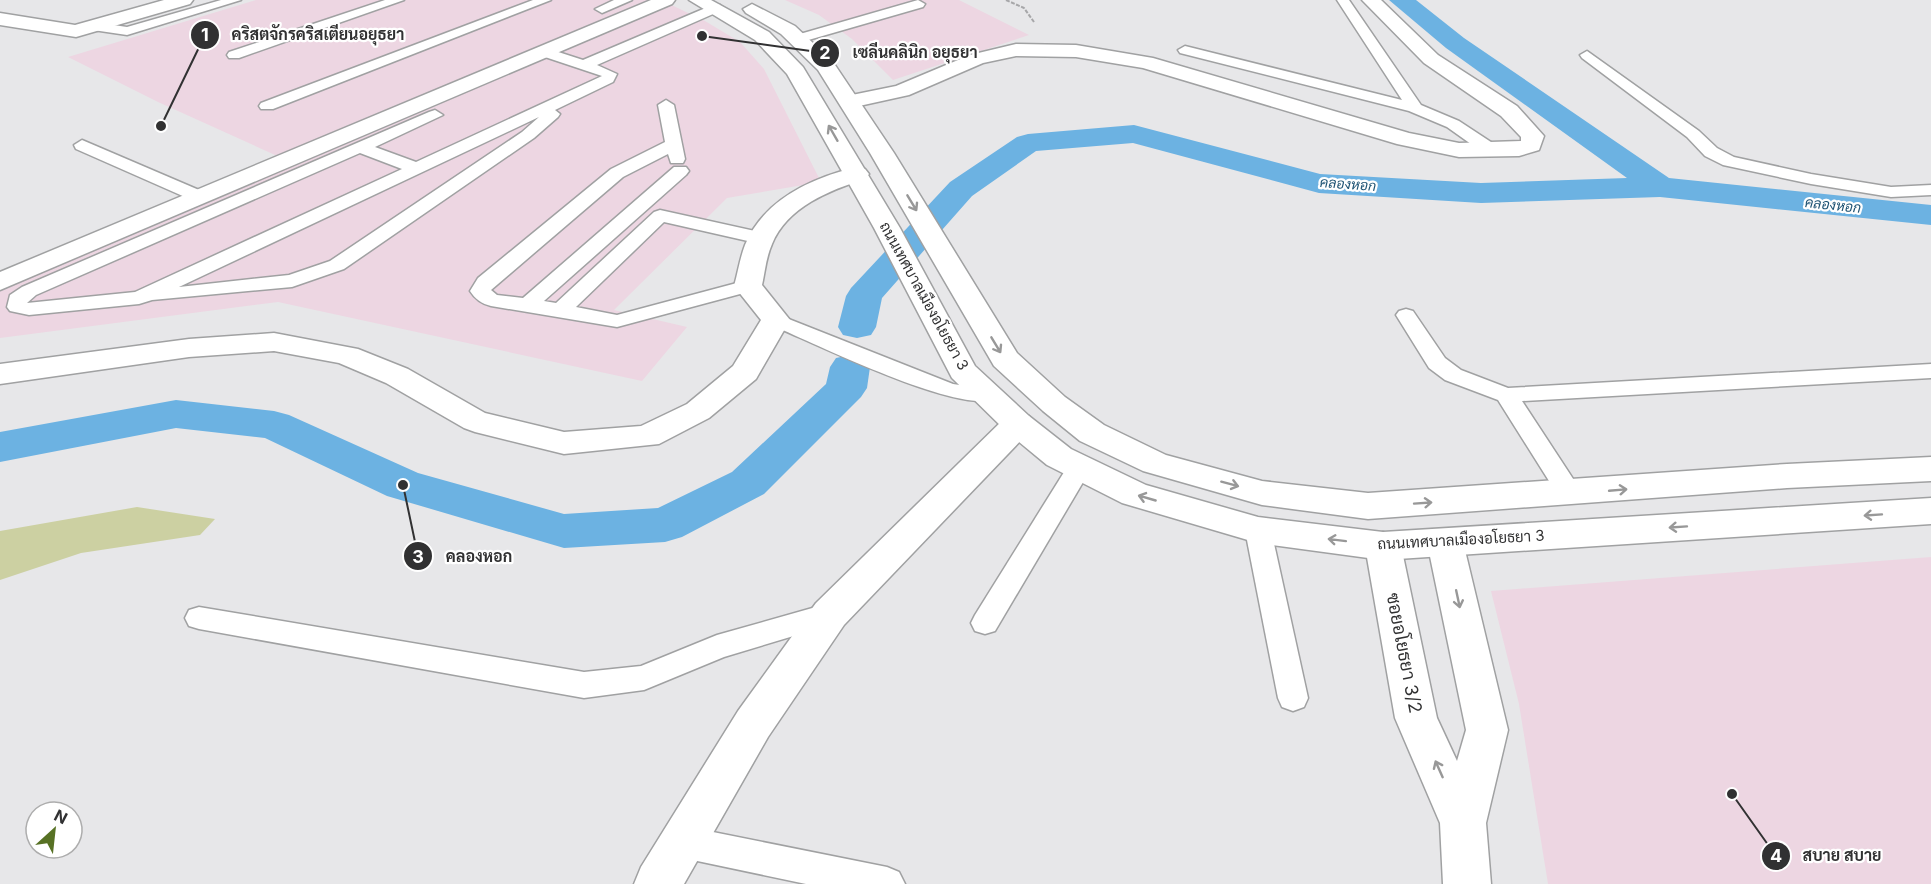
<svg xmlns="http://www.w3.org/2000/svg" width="1931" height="884" font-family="Inter,Sarabun,sans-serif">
<rect width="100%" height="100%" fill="#e7e7e9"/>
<g fill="#edd6e2">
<path d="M 256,0 L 661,0 L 705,21 L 740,42 L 764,69 L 821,182 L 727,198 L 614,310 L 687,327 L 642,381 L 278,302 L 0,338 L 0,290 L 295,164 L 158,102 L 68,57 Z"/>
<path d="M 785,0 L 959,0 L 1029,35 L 893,80 L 852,39 L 819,15 Z"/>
<path d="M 1931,557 L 1931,884 L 1548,884 L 1519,704 L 1491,591 Z"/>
</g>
<path fill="#ccd0a2" d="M 137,507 L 215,519 L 200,535 L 81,553 L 0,580 L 0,531 Z"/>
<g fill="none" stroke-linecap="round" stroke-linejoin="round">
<g fill="#6cb2e2" fill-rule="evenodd">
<path d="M 1389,0 L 1416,0 L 1464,38 L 1669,178 L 1931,205 L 1931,225 L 1660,197 L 1481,203 L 1319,193 L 1133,143 L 1036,151 L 972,196 L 882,298 L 876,327 L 871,335 L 857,338 L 843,335 L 838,327 L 846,296 L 851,288 L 950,182 L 1017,137 L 1028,134 L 1134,125 L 1320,174 L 1481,183 L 1627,178 L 1446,48 Z"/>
<path d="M 850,355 L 864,358 L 870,367 L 867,388 L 861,397 L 764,494 L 682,537 L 665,542 L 564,548 L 387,496 L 265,438 L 176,428 L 0,462 L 0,432 L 176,400 L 274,411 L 289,415 L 418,473 L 564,514 L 658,508 L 732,472 L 826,384 L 830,367 L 836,358 Z"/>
</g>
<g stroke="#a0a1a2" stroke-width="3">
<g id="lane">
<path d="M 221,0 L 241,0 L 127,35 L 93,30 L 86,26 L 93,22 L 127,27 Z"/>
<path d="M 385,0 L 404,0 L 239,58 L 229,58 L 227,55 L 229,52 Z"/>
<path d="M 533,0 L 551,0 L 273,109 L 261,109 L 259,106 L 261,103 Z"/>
<path d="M 614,0 L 632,0 L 602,13 L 595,9 Z"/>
<path d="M 918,0 L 925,4 L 923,7 L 798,43 L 791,39 L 793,36 Z"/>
<path d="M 1337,0 L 1349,0 L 1421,105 L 1459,121 L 1497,146 L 1499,150 L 1497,154 L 1485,154 L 1447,127 L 1409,111 L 1180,53 L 1178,50 L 1185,46 L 1402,100 Z"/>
<path d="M 715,4 L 720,5 L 720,11 L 597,65 L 617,74 L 613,82 L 555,110 L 560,114 L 558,117 L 534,138 L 344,269 L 292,287 L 152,300 L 139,304 L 29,315 L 10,311 L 7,307 L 10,295 L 22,287 L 429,112 L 435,110 L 443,115 L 375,147 L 416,162 L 602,76 L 539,55 L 539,49 L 549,49 L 583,60 ZM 539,117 L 522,132 L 330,261 L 289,275 L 179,287 ZM 360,153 L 402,169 L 135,292 L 27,303 L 36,295 Z"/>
<path d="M 1587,51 L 1699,131 L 1717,148 L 1734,157 L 1811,174 L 1891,187 L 1931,185 L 1931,195 L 1891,197 L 1811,184 L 1723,165 L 1705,156 L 1687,137 L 1582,58 L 1580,55 Z"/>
<path d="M 666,100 L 674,105 L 685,159 L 683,163 L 671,163 L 668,154 L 623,177 L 491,290 L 497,295 L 523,298 L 674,167 L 686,167 L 689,171 L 686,175 L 544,301 L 556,303 L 654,212 L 660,210 L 768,234 L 770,238 L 761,244 L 664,222 L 576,307 L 617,315 L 748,280 L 755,282 L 758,286 L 755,290 L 617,327 L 491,306 C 482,304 475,299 470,291 L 478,278 L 611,169 L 665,142 L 658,105 Z"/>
<path d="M 82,140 L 206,193 L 209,197 L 200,202 L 194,201 L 76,149 L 74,145 Z"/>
<path d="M 1406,309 L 1413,311 L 1445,358 L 1461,370 L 1508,388 L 1931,364 L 1931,378 L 1522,401 L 1583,494 L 1579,500 L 1570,503 L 1561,500 L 1498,400 L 1445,380 L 1429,368 L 1396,315 L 1399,311 Z"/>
<path d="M 776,314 L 953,384 L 993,390 L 996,395 L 993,400 C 951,411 814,343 769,324 L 766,320 L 769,316 Z"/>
<path d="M 1080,459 L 1089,461 L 1092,467 L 995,631 L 985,634 L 975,631 L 971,623 L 975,615 L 1071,461 Z"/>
<path d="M 1258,520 L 1267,523 L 1271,530 L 1308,698 L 1304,707 L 1293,711 L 1282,707 L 1278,698 L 1245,530 L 1249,523 Z"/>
<path d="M 830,603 L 840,606 L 844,614 L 840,622 L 724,657 L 644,690 L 584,698 L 199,629 L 189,626 L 185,618 L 189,610 L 199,607 L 584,672 L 641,666 L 717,635 Z"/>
<path d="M 683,826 L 887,867 L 899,872 L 905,884 L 806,884 L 683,858 L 671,853 L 666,842 L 671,831 Z"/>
</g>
</g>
<g stroke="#a0a1a2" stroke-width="3">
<g id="street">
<path d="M 164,0 L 193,0 L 190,4 L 76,37 L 0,25 L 0,13 L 75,25 Z"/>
<path d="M 651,0 L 675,0 L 672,4 L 0,290 L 0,272 Z"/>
<path d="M 1362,0 L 1381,0 L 1438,55 L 1517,106 L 1544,136 L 1539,150 L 1519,156 L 1459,157 L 1397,144 L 1143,68 L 1076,57 L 1016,56 L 983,63 L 909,95 L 850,108 L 842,107 L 839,102 L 842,97 L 896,86 L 970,55 L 1016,44 L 1076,45 L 1153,58 L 1409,133 L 1459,143 L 1521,141 L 1521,137 L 1501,116 L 1424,63 Z"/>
<path d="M 857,167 L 865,169 L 869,174 L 865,179 C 830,190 787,207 772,244 C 766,257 765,272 762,285 L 790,320 L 756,379 L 709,418 L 659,444 L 564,454 L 475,432 L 464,428 L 386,383 L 339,363 L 274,351 L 189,357 L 0,384 L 0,364 L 189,339 L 274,333 L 358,349 L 408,369 L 485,413 L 564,432 L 641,426 L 687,404 L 733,366 L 761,320 L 734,286 C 738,272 740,258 745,245 C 764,199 812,178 857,167 Z"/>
<path d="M 1018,413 L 1029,416 L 1034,424 L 1029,432 L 844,625 L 768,737 L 684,884 L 634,884 L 641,867 L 738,711 L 816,603 L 1007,416 Z"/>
<path d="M 1445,529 L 1458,532 L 1463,542 L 1508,730 L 1486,823 L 1491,884 L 1443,884 L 1440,823 L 1395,718 L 1365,546 L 1370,536 L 1383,532 L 1396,536 L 1401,546 L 1437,718 L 1457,761 L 1466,730 L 1427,542 L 1432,532 Z"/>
</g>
</g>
<g stroke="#a0a1a2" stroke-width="3">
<g id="secondary">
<path d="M 689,0 L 711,0 L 769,32 L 803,67 L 900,228 L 975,366 L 1029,416 L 1071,449 L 1146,485 L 1258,517 L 1383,532 L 1931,498 L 1931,524 L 1383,560 L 1258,543 L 1122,503 L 1047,465 L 1007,432 L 952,378 L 874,228 L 787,74 L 755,40 Z"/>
<path d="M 752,4 L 795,26 L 833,62 L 894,153 L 1017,353 L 1065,397 L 1104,425 L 1166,455 L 1262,481 L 1368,493 L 1787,464 L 1931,457 L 1931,481 L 1787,488 L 1368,519 L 1262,505 L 1143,471 L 1080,441 L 1043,411 L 994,366 L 870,153 L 818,70 L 781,34 L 746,13 L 743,9 Z"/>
</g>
</g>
<path stroke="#a7a7a9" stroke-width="2" stroke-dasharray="4 1.5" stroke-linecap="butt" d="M 1006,0 L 1024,8 L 1034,22"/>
<use href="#lane" fill="#fff" fill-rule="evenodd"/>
<use href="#street" fill="#fff" fill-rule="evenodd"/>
<use href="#secondary" fill="#fff" fill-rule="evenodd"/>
</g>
<defs><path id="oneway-shaft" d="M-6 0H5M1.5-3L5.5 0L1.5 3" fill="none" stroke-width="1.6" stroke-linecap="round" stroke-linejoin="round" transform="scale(1.5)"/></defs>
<g stroke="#989898">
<use href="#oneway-shaft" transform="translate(833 133) rotate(-120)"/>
<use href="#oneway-shaft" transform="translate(912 203) rotate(59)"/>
<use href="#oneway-shaft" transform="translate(996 345) rotate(59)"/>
<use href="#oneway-shaft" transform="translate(1230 484) rotate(15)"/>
<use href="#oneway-shaft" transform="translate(1618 490) rotate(-5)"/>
<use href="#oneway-shaft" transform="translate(1147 498) rotate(-164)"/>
<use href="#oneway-shaft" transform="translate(1423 503) rotate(-4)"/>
<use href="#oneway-shaft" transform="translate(1873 515) rotate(176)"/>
<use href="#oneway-shaft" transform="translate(1678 527) rotate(176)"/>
<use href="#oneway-shaft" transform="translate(1337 540) rotate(-173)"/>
<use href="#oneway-shaft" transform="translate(1458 599) rotate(78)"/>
<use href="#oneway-shaft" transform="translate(1439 769) rotate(-114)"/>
</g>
<g text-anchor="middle" stroke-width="4.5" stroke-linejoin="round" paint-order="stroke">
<g font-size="14" font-style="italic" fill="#1d5273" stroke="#fff">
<text transform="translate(1348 184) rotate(4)" y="5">คลองหอก</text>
<text transform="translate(1833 205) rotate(6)" y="5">คลองหอก</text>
</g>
<g font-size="15" fill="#313132" stroke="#fff">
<text transform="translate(924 296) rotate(61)" y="5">ถนนเทศบาลเมืองอโยธยา 3</text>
<text transform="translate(1461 540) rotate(-3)" y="5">ถนนเทศบาลเมืองอโยธยา 3</text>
</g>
<g font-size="18" fill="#313132" stroke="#fff">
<text transform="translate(1404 653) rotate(79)" y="6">ซอยอโยธยา 3/2</text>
</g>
</g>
<path fill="none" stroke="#313132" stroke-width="2" d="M161 126L205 35M702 36L825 53M403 485L418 556M1732 794L1776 856"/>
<g fill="#313132" stroke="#fff" stroke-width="2">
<circle cx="161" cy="126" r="6"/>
<circle cx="702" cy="36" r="6"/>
<circle cx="403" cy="485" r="6"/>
<circle cx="1732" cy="794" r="6"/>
<circle cx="205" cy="35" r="15"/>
<circle cx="825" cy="53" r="15"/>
<circle cx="418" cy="556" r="15"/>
<circle cx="1776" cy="856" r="15"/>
</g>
<g font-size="18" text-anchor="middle" font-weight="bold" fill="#fff">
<text x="205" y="41">1</text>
<text x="825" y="59">2</text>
<text x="418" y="563">3</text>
<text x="1776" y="862">4</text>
</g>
<g font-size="16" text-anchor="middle" font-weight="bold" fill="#313132" stroke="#fff" stroke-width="4.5" stroke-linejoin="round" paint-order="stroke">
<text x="318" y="40">คริสตจักรคริสเตียนอยุธยา</text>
<text x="915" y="58">เซลีนคลินิก อยุธยา</text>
<text x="479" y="562">คลองหอก</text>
<text x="1842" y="861">สบาย สบาย</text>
</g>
<g transform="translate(54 830) rotate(27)"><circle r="28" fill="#ffffff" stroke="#adadad" stroke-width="1.5"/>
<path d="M0-4.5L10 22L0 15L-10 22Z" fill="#577124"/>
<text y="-9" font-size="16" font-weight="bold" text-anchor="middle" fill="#313132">N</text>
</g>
</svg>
